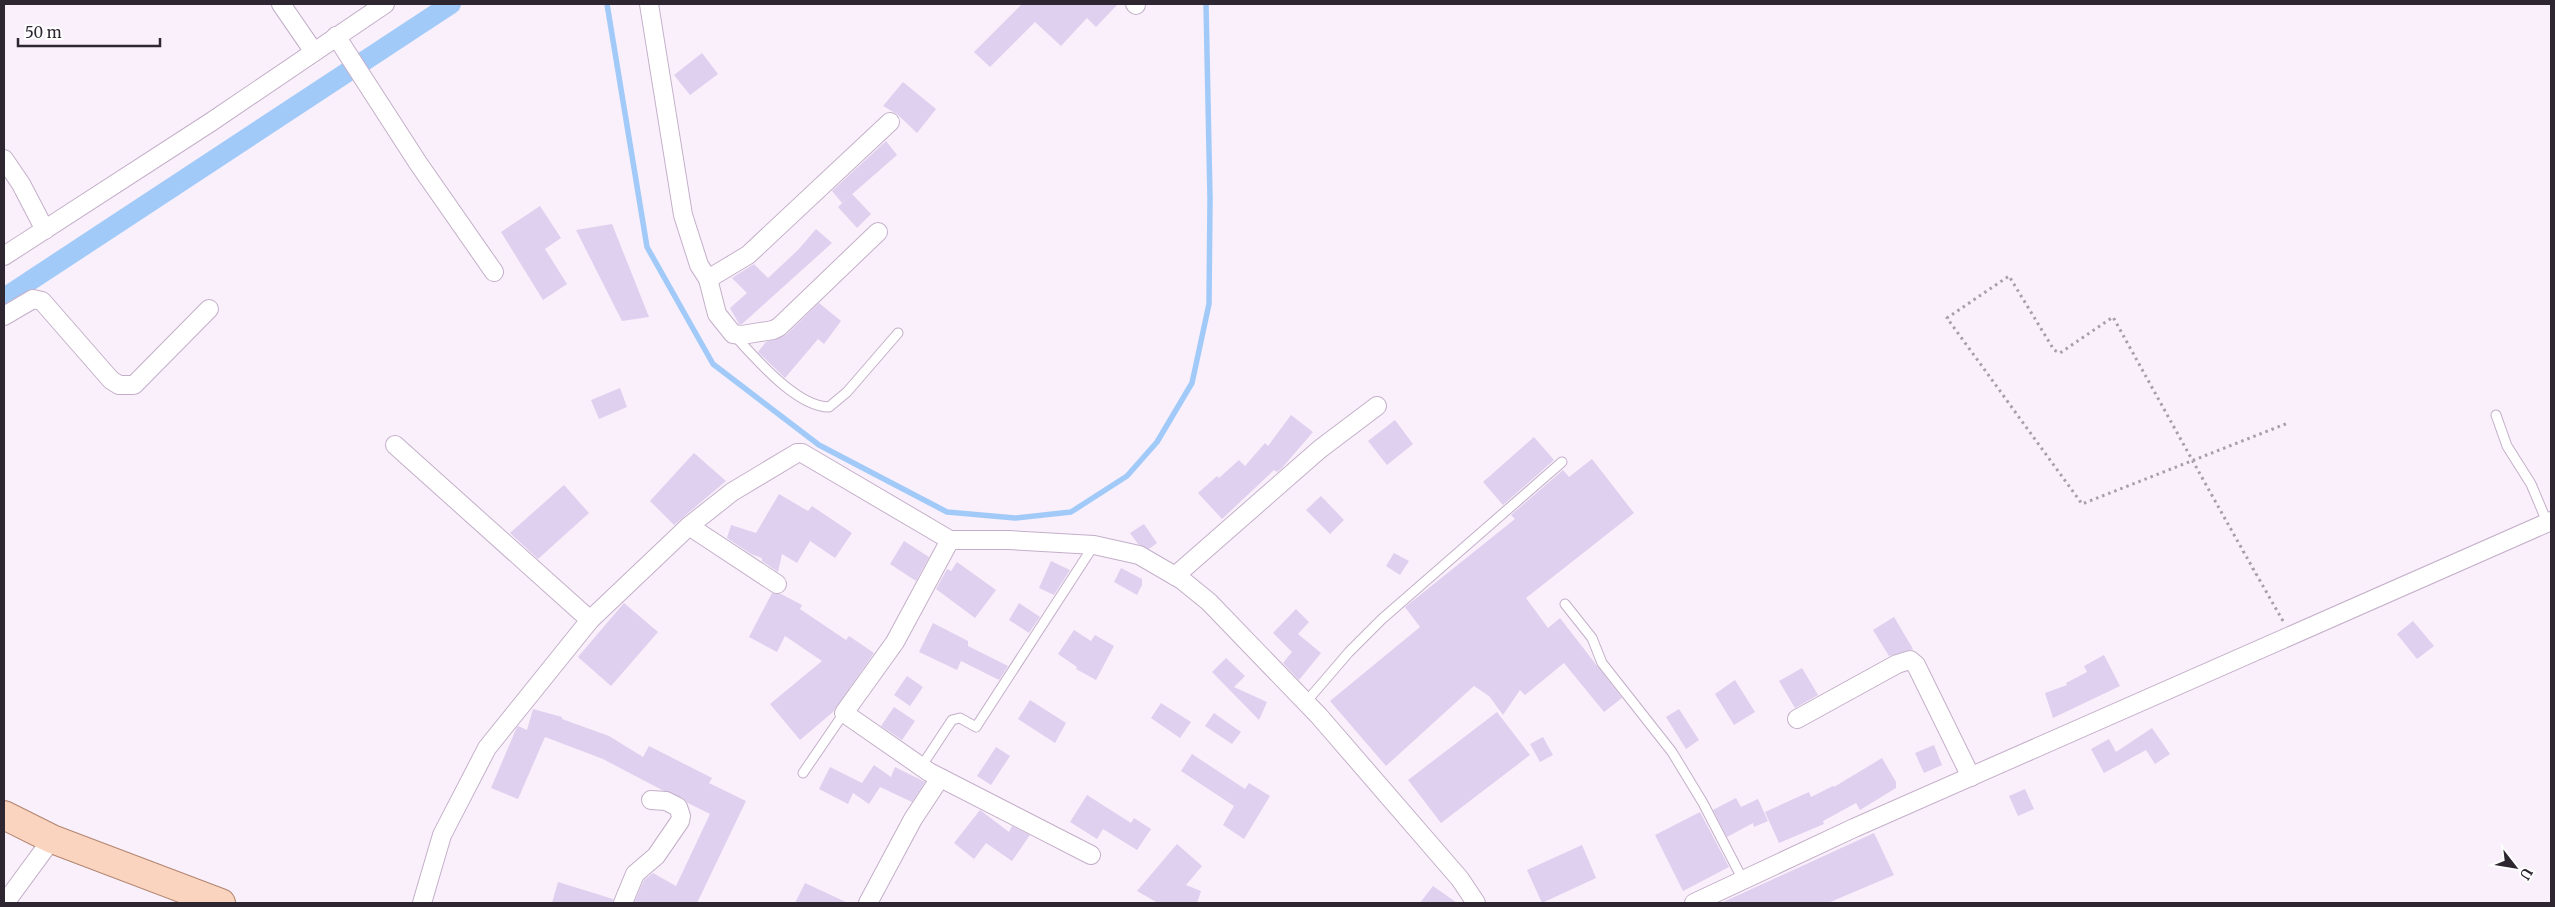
<svg xmlns="http://www.w3.org/2000/svg" width="2555" height="907" font-family="Merriweather,serif">
<rect width="100%" height="100%" fill="#f9f0fb"/>
<g fill="none" stroke-linecap="round" stroke-linejoin="round">
<path stroke="#a2caf9" stroke-width="5.5" d="M 607,4 L 647,247 L 713,364 L 819,445 L 947,512 L 1015,518 L 1071,512 L 1127,476 L 1157,442 L 1192,383 L 1209,304 L 1210,199 L 1206,4"/>
<path stroke="#a2caf9" stroke-width="20" d="M 4,298 L 451,4"/>
</g>
<g fill="#dfd0ef">
<path d="M 1022,4 L 1118,4 L 1096,27 L 1087,18 L 1061,46 L 1035,22 L 990,67 L 974,52 Z"/>
<path d="M 702,53 L 718,74 L 690,95 L 674,75 Z"/>
<path d="M 903,82 L 936,109 L 917,133 L 897,114 L 883,106 Z"/>
<path d="M 886,141 L 897,155 L 842,203 L 832,191 Z"/>
<path d="M 852,194 L 871,214 L 857,228 L 838,207 Z"/>
<path d="M 540,206 L 561,238 L 545,249 L 567,284 L 543,300 L 501,232 Z"/>
<path d="M 612,224 L 649,317 L 622,321 L 576,230 Z"/>
<path d="M 816,229 L 832,243 L 742,324 L 739,324 L 730,308 L 747,293 L 732,278 L 754,264 L 768,278 L 798,250 Z"/>
<path d="M 819,303 L 841,321 L 824,344 L 818,339 L 785,378 L 758,352 L 766,342 L 786,335 Z"/>
<path d="M 620,388 L 627,407 L 599,419 L 591,400 Z"/>
<path d="M 1291,415 L 1313,432 L 1282,468 L 1277,472 L 1274,470 L 1222,519 L 1198,493 L 1217,476 L 1219,478 L 1239,460 L 1245,466 L 1265,443 L 1268,446 Z"/>
<path d="M 1395,420 L 1413,444 L 1387,465 L 1368,441 Z"/>
<path d="M 1534,437 L 1554,460 L 1503,505 L 1483,482 Z"/>
<path d="M 694,453 L 726,481 L 674,525 L 650,501 Z"/>
<path d="M 1592,459 L 1634,513 L 1526,598 L 1548,628 L 1560,618 L 1622,698 L 1604,712 L 1564,663 L 1525,695 L 1520,690 L 1503,715 L 1489,696 L 1474,686 L 1386,766 L 1330,701 L 1420,627 L 1405,607 L 1515,519 L 1511,515 L 1563,470 L 1569,477 Z"/>
<path d="M 564,485 L 589,513 L 538,559 L 510,533 Z"/>
<path d="M 779,494 L 808,511 L 812,506 L 852,533 L 835,558 L 810,541 L 797,563 L 782,554 L 778,572 L 762,561 L 762,558 L 751,554 L 727,538 L 731,525 L 756,533 Z"/>
<path d="M 1321,496 L 1344,520 L 1330,534 L 1306,510 Z"/>
<path d="M 1144,524 L 1157,543 L 1149,549 L 1138,544 L 1130,533 Z"/>
<path d="M 904,541 L 929,557 L 916,581 L 890,564 Z"/>
<path d="M 1394,553 L 1409,561 L 1400,575 L 1386,566 Z"/>
<path d="M 1051,561 L 1070,570 L 1054,595 L 1039,588 Z"/>
<path d="M 957,562 L 996,590 L 975,618 L 936,589 L 947,569 L 951,571 Z"/>
<path d="M 1121,568 L 1142,579 L 1142,585 L 1137,595 L 1114,582 Z"/>
<path d="M 772,593 L 781,594 L 802,605 L 800,609 L 846,640 L 849,636 L 874,653 L 833,712 L 800,740 L 770,704 L 822,661 L 785,636 L 777,652 L 749,637 Z"/>
<path d="M 624,603 L 658,632 L 611,686 L 578,657 Z"/>
<path d="M 1019,603 L 1040,617 L 1029,633 L 1009,620 Z"/>
<path d="M 1296,609 L 1309,622 L 1298,634 L 1321,653 L 1299,680 L 1283,663 L 1292,652 L 1273,633 Z"/>
<path d="M 1894,617 L 1913,649 L 1889,656 L 1873,630 Z"/>
<path d="M 2413,621 L 2434,646 L 2417,659 L 2397,634 Z"/>
<path d="M 933,623 L 968,641 L 968,646 L 1008,666 L 999,680 L 961,661 L 957,670 L 919,652 Z"/>
<path d="M 1074,630 L 1091,641 L 1095,635 L 1114,646 L 1096,680 L 1076,669 L 1077,667 L 1058,654 Z"/>
<path d="M 2104,655 L 2120,686 L 2053,718 L 2045,693 L 2067,685 L 2066,683 L 2087,672 L 2084,666 Z"/>
<path d="M 1226,658 L 1245,676 L 1234,687 L 1267,702 L 1259,720 L 1212,672 Z"/>
<path d="M 1802,668 L 1818,695 L 1795,708 L 1779,681 Z"/>
<path d="M 907,676 L 923,687 L 910,706 L 894,695 Z"/>
<path d="M 1735,680 L 1755,712 L 1734,725 L 1715,694 Z"/>
<path d="M 1030,700 L 1066,723 L 1055,743 L 1018,719 Z"/>
<path d="M 1161,703 L 1191,722 L 1180,738 L 1151,718 Z"/>
<path d="M 894,707 L 915,721 L 902,740 L 881,726 Z"/>
<path d="M 533,709 L 562,717 L 562,719 L 609,736 L 643,757 L 649,746 L 712,778 L 709,783 L 746,801 L 697,903 L 634,903 L 644,880 L 653,873 L 676,886 L 710,814 L 688,803 L 683,798 L 662,790 L 603,759 L 545,737 L 518,799 L 491,788 L 516,729 L 518,726 L 527,730 Z"/>
<path d="M 1679,709 L 1699,740 L 1686,749 L 1666,717 Z"/>
<path d="M 1497,712 L 1530,755 L 1441,823 L 1408,780 Z"/>
<path d="M 1214,713 L 1241,732 L 1232,744 L 1205,726 Z"/>
<path d="M 2152,728 L 2170,754 L 2155,764 L 2146,750 L 2104,773 L 2091,749 L 2109,739 L 2116,752 Z"/>
<path d="M 1543,737 L 1553,755 L 1540,762 L 1530,744 Z"/>
<path d="M 1934,745 L 1942,765 L 1924,773 L 1915,753 Z"/>
<path d="M 996,747 L 1010,756 L 991,785 L 977,776 Z"/>
<path d="M 1192,754 L 1245,789 L 1249,783 L 1270,796 L 1244,839 L 1223,825 L 1234,806 L 1181,771 Z"/>
<path d="M 1882,758 L 1896,782 L 1896,788 L 1860,810 L 1856,803 L 1823,821 L 1824,824 L 1779,843 L 1765,812 L 1809,792 L 1811,797 L 1833,786 L 1834,787 Z"/>
<path d="M 874,765 L 891,777 L 895,767 L 925,782 L 912,802 L 880,787 L 869,804 L 853,793 L 848,804 L 819,789 L 830,767 L 862,783 Z"/>
<path d="M 2025,789 L 2034,809 L 2018,816 L 2009,796 Z"/>
<path d="M 1087,795 L 1131,823 L 1134,818 L 1151,829 L 1137,850 L 1103,829 L 1097,839 L 1070,822 Z"/>
<path d="M 1736,798 L 1741,807 L 1758,799 L 1768,821 L 1754,827 L 1753,823 L 1727,837 L 1713,810 Z"/>
<path d="M 980,810 L 1009,832 L 1012,826 L 1030,835 L 1012,861 L 986,843 L 974,859 L 954,843 Z"/>
<path d="M 1700,812 L 1729,867 L 1683,891 L 1655,835 Z"/>
<path d="M 1874,833 L 1894,875 L 1828,903 L 1721,903 Z"/>
<path d="M 1177,844 L 1202,866 L 1186,885 L 1201,891 L 1197,903 L 1158,903 L 1137,891 Z"/>
<path d="M 1582,845 L 1596,878 L 1542,903 L 1527,870 Z"/>
<path d="M 558,882 L 613,899 L 613,903 L 552,903 Z"/>
<path d="M 805,883 L 848,903 L 795,903 Z"/>
<path d="M 1433,886 L 1457,903 L 1420,903 Z"/>
</g>
<g fill="none" stroke-linecap="round" stroke-linejoin="round">
<g stroke="#c4afc9" stroke-width="11">
<g id="lane">
<path d="M 735,336 C 756,359 797,407 829,407 L 847,392 L 898,333"/>
<path d="M 2496,415 L 2507,446 L 2531,484 L 2547,522"/>
<path d="M 1565,604 L 1592,638 L 1602,663 L 1672,752 L 1703,803 L 1743,880"/>
<path d="M 1306,702 L 1349,652 L 1382,619 L 1562,462"/>
<path d="M 921,767 L 952,720 L 960,718 L 976,727 L 1094,545"/>
<path d="M 803,773 L 844,713"/>
</g>
</g>
<g stroke="#c4afc9" stroke-width="20">
<g id="street">
<path d="M 281,4 L 314,52"/>
<path d="M 649,4 L 683,215 L 699,265 L 708,279 L 717,314 L 733,334 L 742,335 L 773,330 L 779,327 L 878,232"/>
<path d="M 1135,4 L 1136,5"/>
<path d="M 336,36 L 418,163 L 494,272"/>
<path d="M 4,159 L 21,184 L 45,230"/>
<path d="M 4,256 L 211,122 L 385,4"/>
<path d="M 708,279 L 748,255 L 890,122"/>
<path d="M 4,316 L 33,299 L 42,301 L 111,380 L 119,385 L 134,385 L 209,309"/>
<path d="M 395,445 L 590,620"/>
<path d="M 689,526 L 777,584"/>
<path d="M 950,540 L 895,642 L 844,713 L 929,772 L 1091,855"/>
<path d="M 1175,576 L 1320,449 L 1377,406"/>
<path d="M 1797,719 L 1897,664 L 1910,660 L 1916,665 L 1971,777"/>
<path d="M 5,903 L 52,839"/>
<path d="M 422,903 L 442,835 L 487,748 L 590,620 L 689,526 L 732,492 L 797,453 L 802,453 L 950,540 L 1009,540 L 1094,545 L 1139,555 L 1182,580 L 1209,602 L 1319,716 L 1460,879 L 1476,903"/>
<path d="M 623,903 L 635,874 L 656,856 L 680,821 L 681,816 L 678,807 L 666,801 L 651,800"/>
<path d="M 868,903 L 913,819 L 940,778"/>
<path d="M 1694,903 L 1854,828 L 2551,521"/>
</g>
</g>
<g stroke="#b18470" stroke-width="30">
<path id="primary" d="M 4,815 L 52,839 L 221,903"/>
</g>
<path stroke="#a79ea9" stroke-width="3" stroke-dasharray="2.5 4" stroke-linecap="butt" d="M 2283,621 C 2225,520 2169,418 2113,317 L 2060,353 L 2054,350 L 2009,276 L 1947,318 L 2082,504 L 2288,423"/>
<use href="#lane" stroke="#fff" stroke-width="9"/>
<use href="#street" stroke="#fff" stroke-width="18"/>
<use href="#primary" stroke="#fad4be" stroke-width="28"/>
</g>
<rect width="2555" height="907" fill="none" stroke="#2e2630" stroke-width="10"/>
<g transform="translate(2515 867) rotate(121)" stroke="#ffffff" stroke-width="4" paint-order="stroke">
<path d="M0-4L9 19L0 12L-9 19Z" fill="#2e2630"/>
<text y="-8" font-size="14" font-weight="bold" text-anchor="middle" fill="#2e2630">U</text>
</g>
<path d="M18 38v8h142v-8" fill="none" stroke="#2e2630" stroke-width="2.5"/>
<text x="25" y="38" font-size="15" fill="#2e2630" stroke="#ffffff" stroke-width="4" paint-order="stroke">50 m</text>
</svg>
